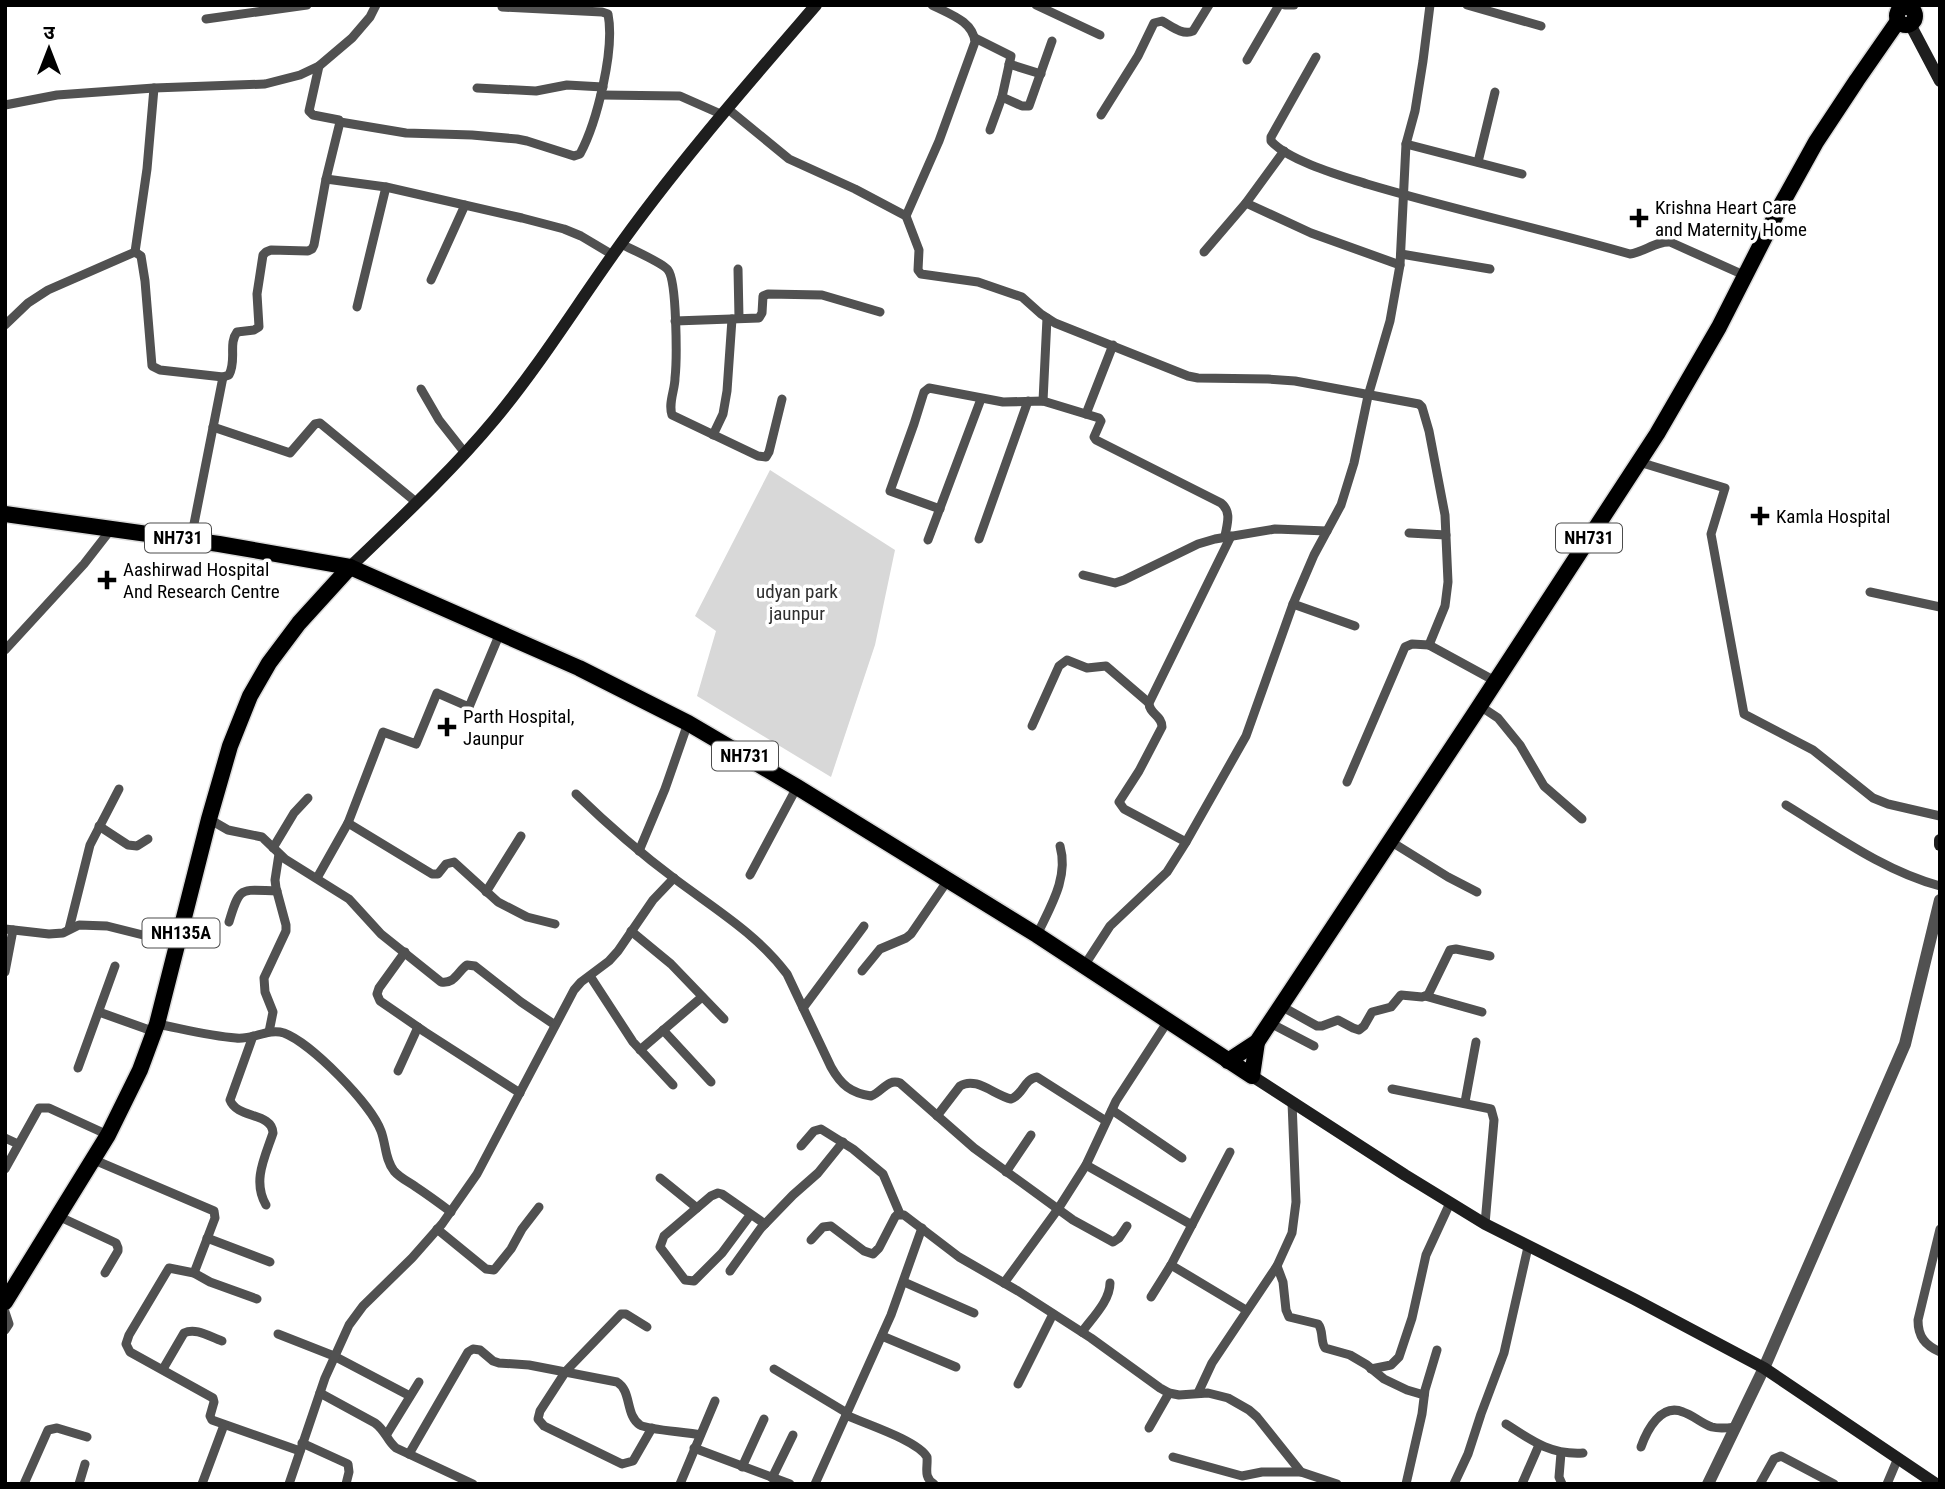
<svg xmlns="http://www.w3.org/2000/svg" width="1945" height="1489" font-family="'Roboto Condensed','Noto Sans Devanagari',sans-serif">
<rect width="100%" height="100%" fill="#fff"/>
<path fill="#d8d8d8" d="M 770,470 L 895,550 L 875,645 L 831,777 L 697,696 L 716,631 L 695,616 Z"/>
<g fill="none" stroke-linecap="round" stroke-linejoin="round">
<g stroke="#dbdbdb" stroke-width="19">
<g id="trunk">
<circle cx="1906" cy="16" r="9"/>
<path d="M 5,514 L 219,544 L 350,567 L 579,668 L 688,723 L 797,787 L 1037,935 L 1252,1076 L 1257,1042"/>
<path d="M 1228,1061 L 1257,1042 L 1475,713 L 1657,434 L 1719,327 L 1781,205 L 1816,142 L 1857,80 L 1898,21"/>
<path d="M 5,1302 L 108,1135 L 140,1070 L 157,1024 L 209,819 L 230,746 L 250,696 L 269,663 L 299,623 L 350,567"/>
</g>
</g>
<g stroke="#515151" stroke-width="9">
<path d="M 1036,5 L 1100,35"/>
<path d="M 1285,5 L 1294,5"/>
<path d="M 1467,5 L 1541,26"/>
<path d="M 206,19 L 307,5"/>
<path d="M 975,38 L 1011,56 L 1002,97 L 990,130"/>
<path d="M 1316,57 L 1271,137 L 1271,141 C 1289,161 1342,176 1367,184 C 1454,210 1543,229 1630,254 C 1644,252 1656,241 1670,242 L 1746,276"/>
<path d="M 1247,60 L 1279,5"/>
<path d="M 1009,64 L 1041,74"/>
<path d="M 477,88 L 536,91 L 567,85 L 603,87"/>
<path d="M 601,95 L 680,96 L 723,115"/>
<path d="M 1002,97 L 1022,106 L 1029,106 L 1052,41"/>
<path d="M 5,105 L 57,95 L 154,88 L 265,84 L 300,75 L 319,66 L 352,38 L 370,17 L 376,5"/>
<path d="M 728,109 L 789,159 L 855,189 L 906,216 L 919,250 L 918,270 L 921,274 L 978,282 L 1022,297 L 1041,314 L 1055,323 L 1188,376 L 1198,378 L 1268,379 L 1295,381 L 1419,404 L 1422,407 L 1429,431 L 1445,515 L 1448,582 L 1445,606 L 1429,645"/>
<path d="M 1101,115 L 1138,56 L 1154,23 L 1162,21 C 1171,26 1183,36 1193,31 L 1209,5"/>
<path d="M 340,122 L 406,133 L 472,135 L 517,139 L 527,141 L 574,156 L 580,154 C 597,122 615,50 608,14 L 602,12 L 502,7"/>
<path d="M 1406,144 L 1522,174"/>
<path d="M 1478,162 L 1495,92"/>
<path d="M 326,179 L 386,187 L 522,218 L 564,229 L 581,236 L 613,255"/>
<path d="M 1246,203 L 1311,233 L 1400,265"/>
<path d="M 906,216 L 939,141 L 975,42 C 973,21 949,14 932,5"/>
<path d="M 621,244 C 631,249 663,263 668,270 C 677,281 677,360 675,378 C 675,390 668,403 672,415 L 758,456 L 766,457 L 769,452 L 782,399"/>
<path d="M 135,252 L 147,169 L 154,88"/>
<path d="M 1204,252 L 1246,203 L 1284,151"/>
<path d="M 1401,254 L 1490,269"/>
<path d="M 738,269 L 739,318"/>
<path d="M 431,280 L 465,205"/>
<path d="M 357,307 L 386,187"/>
<path d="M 675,321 L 759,318 L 762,313 L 763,296 L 768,294 L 822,295 L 880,312"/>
<path d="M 5,325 L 28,303 L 48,290 L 135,252 L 141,256 L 145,281 L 152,366 L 160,370 L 223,377 L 229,375 C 237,360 228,344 237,332 L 254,330 L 259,327 L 257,294 L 263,255 L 266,252 L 271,250 L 308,251 L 312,249 L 314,245 L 326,179 L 340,122 L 339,120 L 313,115 L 309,111 L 319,66"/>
<path d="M 421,389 L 439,420 L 465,453"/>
<path d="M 1043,401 L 1047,318"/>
<path d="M 1086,414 L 1113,345"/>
<path d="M 213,427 L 290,453 L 315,424 L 320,423 L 416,502"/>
<path d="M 713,435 L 723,414 L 727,391 L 732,319"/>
<path d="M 1639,462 L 1725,488 L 1711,534 L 1744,714 L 1813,750 L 1873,798 L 1888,804 L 1940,816"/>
<path d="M 940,509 L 890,491 L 914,424 L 924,392 L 929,388 L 1003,402 L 1043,401 L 1099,418 L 1101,421 L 1094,437 L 1096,440 L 1221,503 C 1232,512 1227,524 1225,536"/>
<path d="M 1409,533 L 1446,535"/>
<path d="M 191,539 L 223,377"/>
<path d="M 979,539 L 1028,401"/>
<path d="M 928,540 L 981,399"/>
<path d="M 1083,575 L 1115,583 L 1124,580 L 1198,544 L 1215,539 L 1275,529 L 1327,531"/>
<path d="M 1870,592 L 1940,607"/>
<path d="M 1293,604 L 1355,626"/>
<path d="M 5,650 L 84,564 L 112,528"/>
<path d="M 1480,706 L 1498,718 L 1520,745 L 1544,786 L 1582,819"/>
<path d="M 1032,726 L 1059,666 L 1067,660 L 1087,668 L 1106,666 L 1149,703"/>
<path d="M 1347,782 L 1405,647 L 1412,644 L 1429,645 L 1495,681"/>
<path d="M 576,794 C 608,825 640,853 675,879 C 715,909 757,934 787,974 L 831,1067 C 841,1085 851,1093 871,1096 C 882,1092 888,1078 900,1083 L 974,1148 L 1073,1220 L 1113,1242 L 1119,1238 L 1127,1226"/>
<path d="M 1786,805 C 1835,835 1884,871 1940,886"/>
<path d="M 209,819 L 228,830 L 262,837 L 285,859 L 349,899 L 381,934 L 441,982 C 455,984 457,972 467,965 L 475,966 L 521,1002 L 555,1025"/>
<path d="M 348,823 L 432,874 L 438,874 L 446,864 L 454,862 L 498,902 L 527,917 L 555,924"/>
<path d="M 99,826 L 128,845 L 137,846 L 148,839"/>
<path d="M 1390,841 L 1448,877 L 1477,892"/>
<path d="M 1186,842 L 1124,809 L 1119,802 L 1139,771 L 1162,727 C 1162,715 1149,714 1149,703 L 1231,536"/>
<path d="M 273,848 L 294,813 L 308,798"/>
<path d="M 639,851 L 665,789 L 688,723"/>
<path d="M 750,875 L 797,787"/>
<path d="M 317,878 L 348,823 L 383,732 L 416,744 L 437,693 L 469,707 L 500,633"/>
<path d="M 486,892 L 521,836"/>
<path d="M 229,922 C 240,885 240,890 277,891"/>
<path d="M 5,929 L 49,934 L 63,933 L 79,925 L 107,926 L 179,944"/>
<path d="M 69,929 L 90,845 L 119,789"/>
<path d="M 631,931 L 671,964 L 724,1019"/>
<path d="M 1037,935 C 1050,907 1069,878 1060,846"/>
<path d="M 405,952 L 379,988 L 377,994 L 380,1001 L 425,1032 L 520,1093"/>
<path d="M 1084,966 L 1110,926 L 1167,872 L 1186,842 L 1246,736 L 1293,604 L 1314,555 L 1341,505 L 1354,463 L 1368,396 L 1390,321 L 1400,265 L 1406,144 L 1415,111 L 1423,61 L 1430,5"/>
<path d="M 862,971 L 880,949 L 906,938 L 911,934 L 948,880"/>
<path d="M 5,972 L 13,930"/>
<path d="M 590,976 L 633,1042 L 673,1085"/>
<path d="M 1425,996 L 1482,1012"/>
<path d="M 1281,1006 L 1317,1026 L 1322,1026 L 1338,1020 L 1353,1028 L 1359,1030 L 1364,1026 L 1372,1012 L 1391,1007 L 1401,995 L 1422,997 L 1428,995 L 1450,950 L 1456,949 L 1490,956"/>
<path d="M 803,1008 L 864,926"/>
<path d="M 99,1012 L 155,1032"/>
<path d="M 1270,1023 L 1314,1046"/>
<path d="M 157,1024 C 183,1029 210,1036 236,1038 C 253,1040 268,1028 284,1033 C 311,1043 371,1104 381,1131 C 386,1144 385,1160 394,1171 C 400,1178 409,1182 416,1187 C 428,1195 439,1203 451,1212"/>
<path d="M 663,1030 L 711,1082"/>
<path d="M 269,1032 L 273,1012 L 265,992 L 264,978 L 286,931 L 286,925 L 276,888 L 275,880 L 279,854"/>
<path d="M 253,1036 L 230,1100 C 237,1119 272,1112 273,1133 C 265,1157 252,1181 266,1205"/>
<path d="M 640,1050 L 702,997"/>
<path d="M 78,1068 L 115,966"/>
<path d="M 398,1071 L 418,1027"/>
<path d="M 1392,1089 L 1491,1109 L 1494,1120 L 1485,1224"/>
<path d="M 1465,1102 L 1476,1042"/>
<path d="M 1112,1110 L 1182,1158"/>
<path d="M 937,1116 L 960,1086 C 976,1076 994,1095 1011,1099 C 1023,1095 1024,1079 1037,1077 L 1106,1121"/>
<path d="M 5,1138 L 18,1144"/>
<path d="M 801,1146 L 814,1131 L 821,1129 L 853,1149 L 883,1174 L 900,1214"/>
<path d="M 92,1159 L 214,1211 L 215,1218 L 194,1273"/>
<path d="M 1086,1165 L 1192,1225"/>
<path d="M 5,1169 L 39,1108 L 49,1108 L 108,1135"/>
<path d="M 1006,1172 L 1031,1135"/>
<path d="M 660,1178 L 697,1208"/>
<path d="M 751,1214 L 722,1253 L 694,1281 L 685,1280 L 660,1247 L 664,1236 L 711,1196 L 718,1193 L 722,1194 L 765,1224"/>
<path d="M 58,1216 L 116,1243 L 118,1248 L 118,1251 L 105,1273"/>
<path d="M 437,1229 L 486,1269 L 494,1270 L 511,1249 L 522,1229 L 539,1207"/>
<path d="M 1940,1229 L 1918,1320 C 1918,1337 1925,1345 1940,1352"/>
<path d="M 207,1238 L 270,1262"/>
<path d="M 811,1240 L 823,1227 L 831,1226 L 864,1251 L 873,1254 L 879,1248 L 895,1217 L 897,1215 L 904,1215 L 959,1257 L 1018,1291 L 1091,1338 L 1160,1388 L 1169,1393 L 1179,1395 L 1208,1393 L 1228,1398 L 1249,1410 L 1257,1417 L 1301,1472 L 1337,1484"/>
<path d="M 1171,1265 L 1246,1310"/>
<path d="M 1277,1266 L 1283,1282 L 1286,1310 L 1289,1317 L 1318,1324 C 1324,1331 1320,1341 1325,1348 L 1350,1355 L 1367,1365 L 1384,1379 L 1407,1390 L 1424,1395"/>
<path d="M 730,1271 L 761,1228 L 793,1195 L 818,1173 L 843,1142"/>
<path d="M 904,1282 L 974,1313"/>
<path d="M 1004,1283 L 1058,1209 L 1086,1165 L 1116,1101 L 1168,1021"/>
<path d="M 1151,1297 L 1171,1265 L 1230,1152"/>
<path d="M 257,1299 L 210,1282 L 194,1273 L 169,1268 L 129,1335 L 126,1344 L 130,1352 L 213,1398 L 214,1402 L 210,1416 L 212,1420 L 300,1451"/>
<path d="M 5,1312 L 9,1324 L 5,1330"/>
<path d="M 647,1327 L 626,1314 L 621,1314 L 566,1371 L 540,1411 L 538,1419 L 544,1426 L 622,1464 L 633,1461 L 652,1428"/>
<path d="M 1082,1332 C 1092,1318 1110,1301 1110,1283"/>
<path d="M 278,1334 L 334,1356 L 410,1396"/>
<path d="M 882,1336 L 956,1367"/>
<path d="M 163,1369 L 184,1333 C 196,1327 210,1337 222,1341"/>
<path d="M 774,1369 L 847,1413"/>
<path d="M 1371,1369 L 1391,1365 L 1399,1357 L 1412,1318 L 1426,1255 L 1450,1203"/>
<path d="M 1018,1384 L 1053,1314"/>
<path d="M 320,1393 L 375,1423 C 386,1431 387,1441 396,1448 L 473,1484"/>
<path d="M 1198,1393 L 1212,1363 L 1277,1266 L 1292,1233 L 1296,1202 L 1292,1102"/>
<path d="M 846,1415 C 865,1424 917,1440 927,1457 C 928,1468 923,1477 934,1484"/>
<path d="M 1506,1424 C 1532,1441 1551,1455 1583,1453"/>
<path d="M 1149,1428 L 1169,1393"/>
<path d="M 387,1434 L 419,1382"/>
<path d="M 302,1443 L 348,1464 L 349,1472 L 346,1484"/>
<path d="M 1641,1447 C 1647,1430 1661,1403 1683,1412 C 1693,1415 1702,1424 1712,1427 C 1720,1429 1727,1428 1735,1427"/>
<path d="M 694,1448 L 790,1484"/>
<path d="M 1561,1453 L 1559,1477 L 1562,1484"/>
<path d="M 409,1454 L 468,1352 L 473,1349 L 480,1350 L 493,1361 L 499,1363 L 529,1365 L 617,1382 C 632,1391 625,1415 640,1425 C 648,1430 687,1432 700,1435"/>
<path d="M 1173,1457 L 1242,1476 L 1262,1472 L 1301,1472"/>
<path d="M 742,1467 L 764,1419"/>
<path d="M 772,1478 L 793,1435"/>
<path d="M 24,1484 L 48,1430 L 57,1428 L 87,1437"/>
<path d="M 79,1484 L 85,1464"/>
<path d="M 202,1484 L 224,1425"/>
<path d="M 289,1484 L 325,1378 L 349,1325 L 363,1306 L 412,1258 L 442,1224 L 477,1174 L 574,990 L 581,982 L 609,961 L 618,951 L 653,900 L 674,878"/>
<path d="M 680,1484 L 715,1401"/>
<path d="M 815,1484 L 891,1315 L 922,1228"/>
<path d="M 1406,1484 L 1422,1414 L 1425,1390 L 1437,1350"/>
<path d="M 1454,1484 L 1468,1454 L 1481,1414 L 1504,1353 L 1528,1247"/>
<path d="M 1522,1484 L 1539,1445"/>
<path d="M 1760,1484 L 1774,1459 L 1781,1456 L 1834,1484"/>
<path d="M 1887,1484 L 1898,1458"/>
</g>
<g stroke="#515151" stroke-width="12">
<path d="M 1900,5 L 1901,7"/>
<path d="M 1708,1484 L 1764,1368 L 1905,1044 L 1940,900"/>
</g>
<g stroke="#1e1e1e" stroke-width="12">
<path d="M 1910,24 L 1940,81"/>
<path d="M 350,567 C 400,519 451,472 495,419 C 538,367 573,311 612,256 C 674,168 746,86 816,5"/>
<path d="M 1940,840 L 1940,845"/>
<path d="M 1252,1076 L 1405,1175 L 1485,1224 L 1634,1299 L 1764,1368 L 1936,1484"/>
</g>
<use href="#trunk" stroke="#000" stroke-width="16"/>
</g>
<g fill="#000" stroke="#fff" stroke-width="2.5">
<path d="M1635.5 207.5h7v7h7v7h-7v7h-7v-7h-7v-7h7z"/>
<path d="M1756.5 505.5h7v7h7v7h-7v7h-7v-7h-7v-7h7z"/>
<path d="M103.5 569.5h7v7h7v7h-7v7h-7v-7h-7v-7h7z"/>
<path d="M443.5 716.5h7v7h7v7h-7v7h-7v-7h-7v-7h7z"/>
</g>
<g text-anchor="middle" stroke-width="7" stroke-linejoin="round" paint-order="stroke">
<g fill="#fff" stroke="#4c4c4c" stroke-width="2">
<rect x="145" y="523.5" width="66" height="29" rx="5"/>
<rect x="1556" y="523.5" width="66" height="29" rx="5"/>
<rect x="712" y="741.5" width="66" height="29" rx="5"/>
<rect x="142.5" y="918.5" width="77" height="29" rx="5"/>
</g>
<g font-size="18" font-weight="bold" fill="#000">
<text x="178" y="544">NH731</text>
<text x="1589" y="544">NH731</text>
<text x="745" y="762">NH731</text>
<text x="181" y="939">NH135A</text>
</g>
<g font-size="19" fill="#000" stroke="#fff" text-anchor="start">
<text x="1655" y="214">Krishna Heart Care<tspan x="1655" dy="22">and Maternity Home</tspan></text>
<text x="1776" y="523">Kamla Hospital</text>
<text x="123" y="576">Aashirwad Hospital<tspan x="123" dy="22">And Research Centre</tspan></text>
<text x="463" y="723">Parth Hospital,<tspan x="463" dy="22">Jaunpur</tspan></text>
</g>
<g font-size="19" fill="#2f2f2f" stroke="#fff">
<text x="797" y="598">udyan park<tspan x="797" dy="22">jaunpur</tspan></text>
</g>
</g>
<rect width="1945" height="1489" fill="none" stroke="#000000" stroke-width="14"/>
<g transform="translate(49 49)" stroke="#ffffff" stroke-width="5" paint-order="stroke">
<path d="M0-5L12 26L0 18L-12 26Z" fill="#000000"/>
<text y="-10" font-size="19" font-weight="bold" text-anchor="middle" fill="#000000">उ</text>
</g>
</svg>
